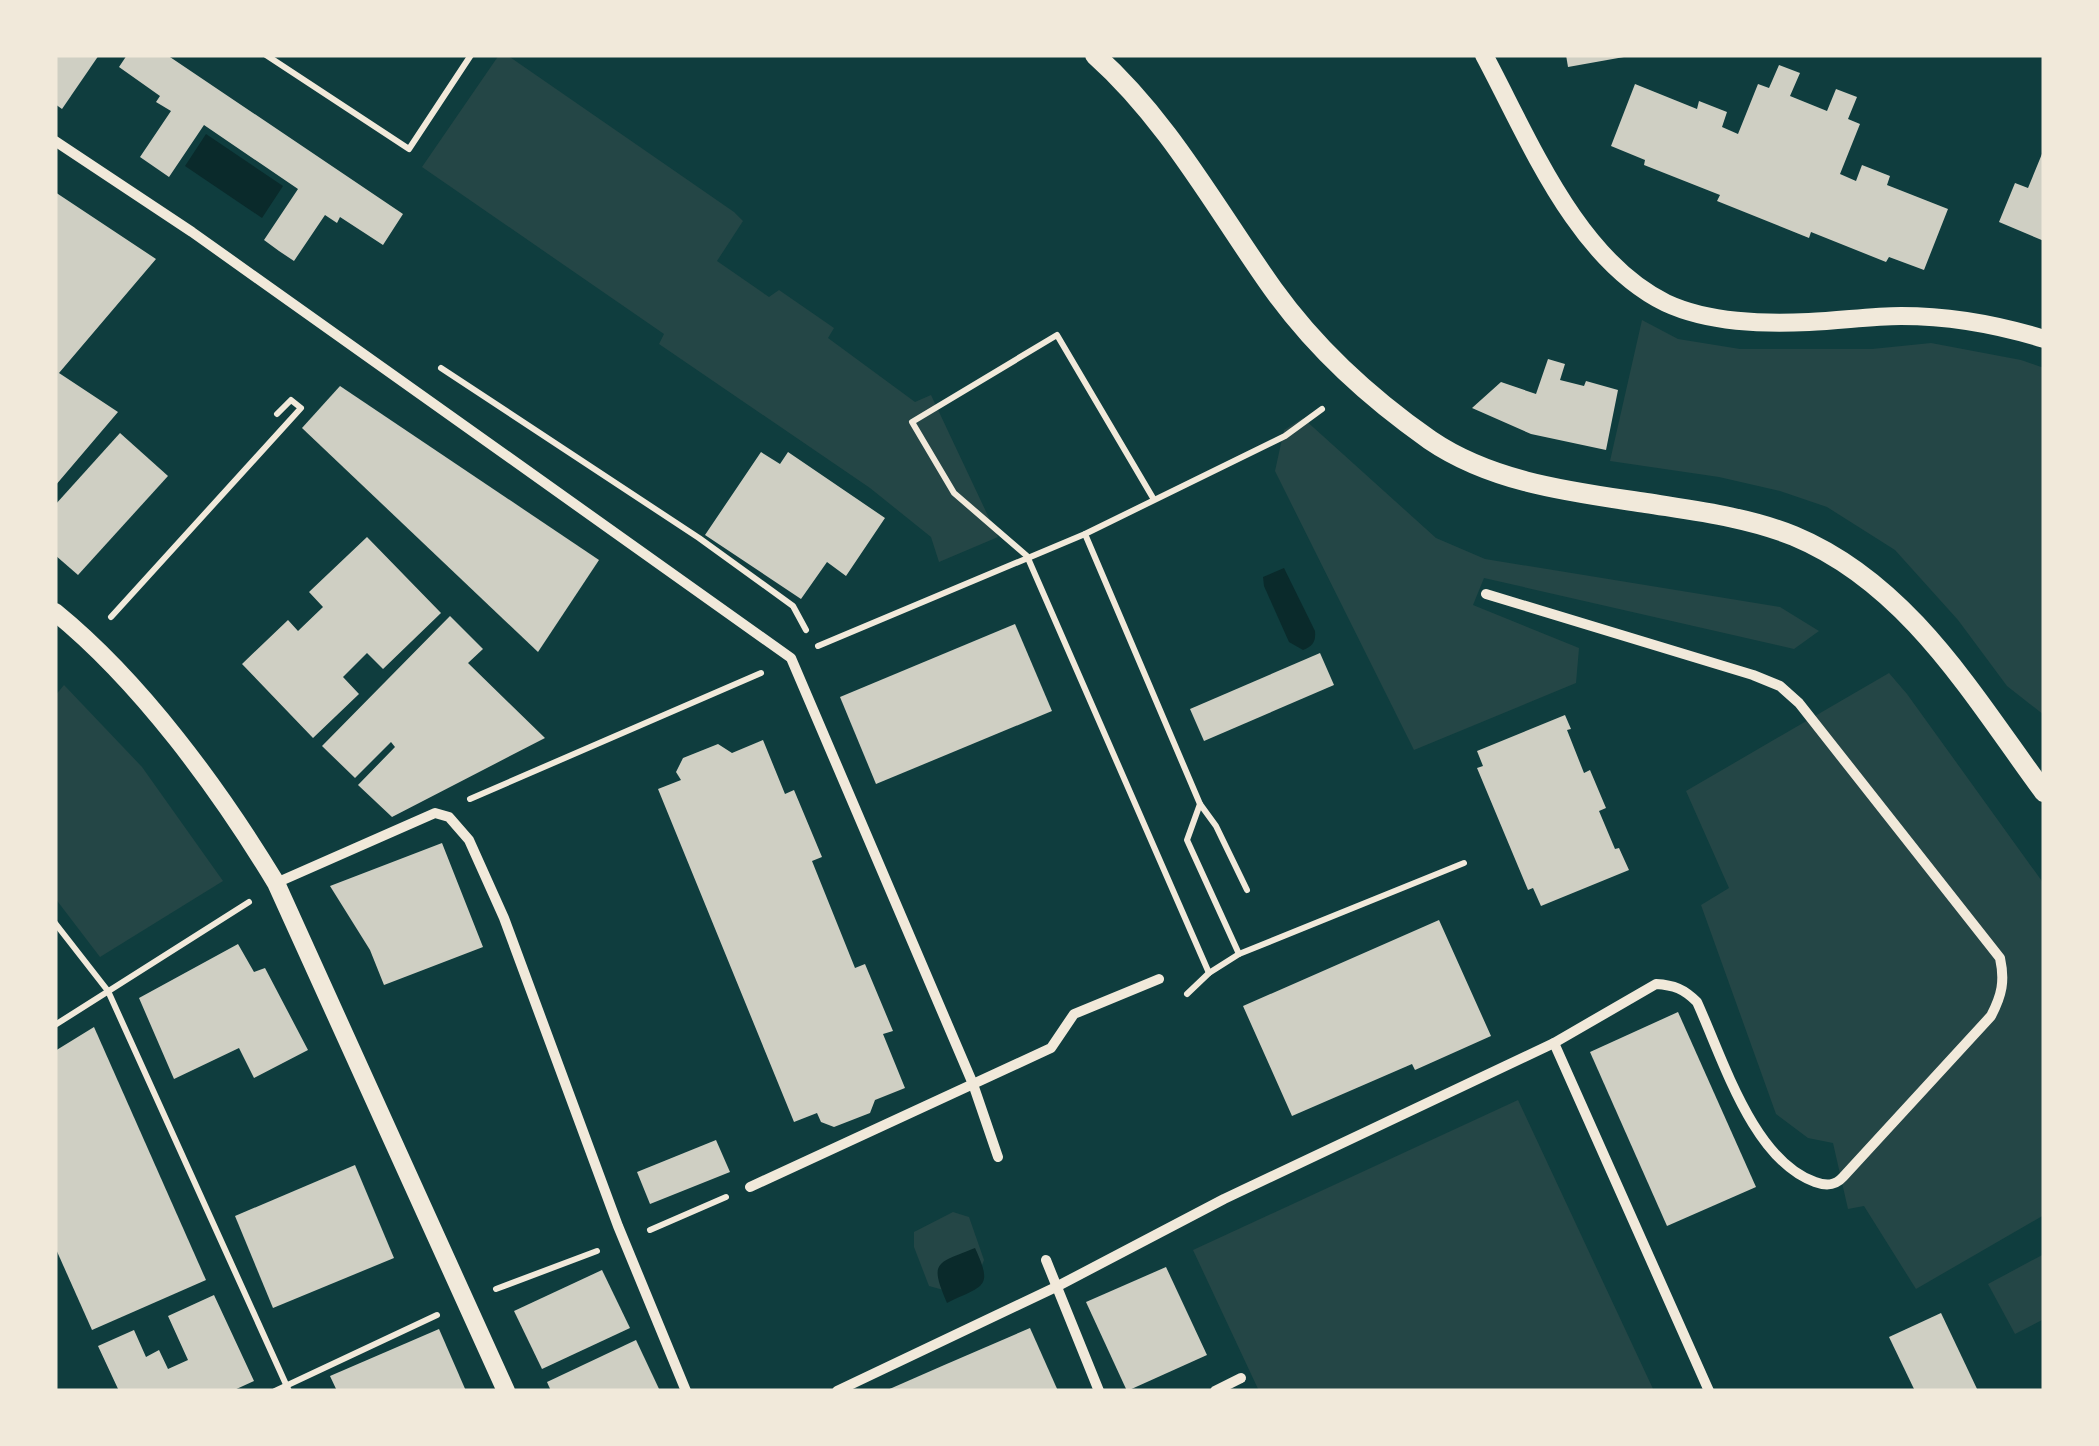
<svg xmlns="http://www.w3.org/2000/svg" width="2099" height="1446" font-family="'Noto Sans',sans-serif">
<rect width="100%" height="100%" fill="#0f3d3e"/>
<g fill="#244646">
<path d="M 499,55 L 507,55 L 734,212 L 743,221 L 717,261 L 769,297 L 779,290 L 834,328 L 828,338 L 915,402 L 931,395 L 998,537 L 939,562 L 931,537 L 870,488 L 659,344 L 664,334 L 422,167 Z"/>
<path d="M 1642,320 L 1678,339 L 1740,349 L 1872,349 L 1931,343 L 2021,360 L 2044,368 L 2044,715 L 2007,686 L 1958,620 L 1895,550 L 1827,507 L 1780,491 L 1719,477 L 1610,461 Z"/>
<path d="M 1303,418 L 1436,538 L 1485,559 L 1780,607 L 1819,631 L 1794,649 L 1484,578 L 1473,605 L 1579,648 L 1576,683 L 1414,750 L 1275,471 L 1284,430 Z"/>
<path d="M 1889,673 L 1907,694 L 2044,884 L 2044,1215 L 1916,1289 L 1864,1206 L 1848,1209 L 1833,1143 L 1808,1138 L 1776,1114 L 1701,905 L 1729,888 L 1686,791 Z"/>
<path d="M 64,685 L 142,767 L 223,881 L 100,957 L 55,898 L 55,696 Z"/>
<path d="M 1518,1100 L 1654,1391 L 1259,1391 L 1193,1250 Z"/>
<path d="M 953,1212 L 969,1217 L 984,1260 L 974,1286 L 958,1294 L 929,1286 L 914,1247 L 914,1232 Z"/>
<path d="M 2044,1254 L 2044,1319 L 2015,1334 L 1988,1284 Z"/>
</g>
<g fill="#0a2a2b">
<path d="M 206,134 L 283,186 L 262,218 L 185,166 Z"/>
<path d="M 1284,568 L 1315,631 C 1316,641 1313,646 1303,650 L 1289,642 L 1264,586 L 1263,577 Z"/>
<path d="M 975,1248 C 994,1289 983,1285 947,1303 C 929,1261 936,1264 975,1248 Z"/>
</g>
<g fill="#cfcfc3">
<path d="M 55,55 L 99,55 L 62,109 L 55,104 Z"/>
<path d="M 127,55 L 167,55 L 403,214 L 383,245 L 340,217 L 337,223 L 325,215 L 294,261 L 279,251 L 264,240 L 298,189 L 204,125 L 169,177 L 140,157 L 171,111 L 156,102 L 160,96 L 119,67 Z"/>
<path d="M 1566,55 L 1624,55 L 1624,57 L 1568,67 Z"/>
<path d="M 1779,65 L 1800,73 L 1790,96 L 1827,111 L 1836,89 L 1857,97 L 1848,119 L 1860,124 L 1840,174 L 1856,181 L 1862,165 L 1890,176 L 1887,185 L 1948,209 L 1924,270 L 1889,257 L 1886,262 L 1811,232 L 1809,238 L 1717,201 L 1720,195 L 1644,165 L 1645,160 L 1611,146 L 1635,84 L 1697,109 L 1699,101 L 1727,112 L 1722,127 L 1738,134 L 1758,84 L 1769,88 Z"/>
<path d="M 2044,149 L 2044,241 L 1999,222 L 2015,183 L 2028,188 Z"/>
<path d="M 55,192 L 156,259 L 59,373 L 118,412 L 55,486 Z"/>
<path d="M 1548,359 L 1565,364 L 1560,380 L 1584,386 L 1586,381 L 1618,390 L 1606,450 L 1531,434 L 1472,408 L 1501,382 L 1536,394 Z"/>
<path d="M 340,386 L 599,560 L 538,652 L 302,428 Z"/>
<path d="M 120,433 L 168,476 L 78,575 L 55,555 L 55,505 Z"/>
<path d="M 761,452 L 780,464 L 788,452 L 885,518 L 846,576 L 827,562 L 801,599 L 705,535 Z"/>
<path d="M 367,537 L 441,613 L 383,669 L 367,653 L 343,677 L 359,694 L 313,738 L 242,664 L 288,620 L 298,631 L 323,607 L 309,592 Z"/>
<path d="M 450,616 L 483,649 L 468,663 L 545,738 L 392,817 L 358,785 L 395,747 L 391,742 L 355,778 L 322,746 Z"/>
<path d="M 1015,624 L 1052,711 L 876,784 L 840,697 Z"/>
<path d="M 1320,653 L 1334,685 L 1204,741 L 1190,709 Z"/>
<path d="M 1565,715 L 1571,729 L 1567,730 L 1584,773 L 1590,770 L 1606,808 L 1599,811 L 1615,849 L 1619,848 L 1629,870 L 1541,906 L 1533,888 L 1528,890 L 1477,768 L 1483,766 L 1477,751 Z"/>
<path d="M 763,740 L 785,794 L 794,790 L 822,857 L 812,861 L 855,968 L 865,964 L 893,1031 L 883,1034 L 905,1088 L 875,1100 L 870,1113 L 834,1127 L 821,1122 L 817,1113 L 794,1122 L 658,789 L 681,780 L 676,772 L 683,758 L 718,744 L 732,753 Z"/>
<path d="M 442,843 L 483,947 L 384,985 L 370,950 L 330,886 Z"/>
<path d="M 1439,920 L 1491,1036 L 1415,1070 L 1412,1064 L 1292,1116 L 1243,1006 Z"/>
<path d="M 238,944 L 254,972 L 265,968 L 308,1050 L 254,1078 L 239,1048 L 174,1079 L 139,998 Z"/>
<path d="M 1678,1012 L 1756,1187 L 1667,1226 L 1590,1052 Z"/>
<path d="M 94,1027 L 206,1280 L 92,1330 L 55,1247 L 55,1051 Z"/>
<path d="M 716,1140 L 730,1172 L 650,1204 L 637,1172 Z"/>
<path d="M 355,1165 L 394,1258 L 273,1308 L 235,1216 Z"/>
<path d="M 1166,1267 L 1207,1355 L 1127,1391 L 1086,1302 Z"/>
<path d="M 602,1270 L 630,1328 L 542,1369 L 514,1311 Z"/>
<path d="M 214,1295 L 254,1381 L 232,1391 L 119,1391 L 98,1346 L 134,1330 L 146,1357 L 159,1350 L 168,1369 L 188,1360 L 168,1316 Z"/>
<path d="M 1941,1313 L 1978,1391 L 1915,1391 L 1889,1337 Z"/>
<path d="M 1030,1328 L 1058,1391 L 885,1391 L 942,1366 Z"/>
<path d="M 439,1329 L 466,1391 L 337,1391 L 330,1376 Z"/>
<path d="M 636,1340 L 660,1391 L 551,1391 L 547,1382 Z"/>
</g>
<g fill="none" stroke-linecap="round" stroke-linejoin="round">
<g stroke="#f1e9da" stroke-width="6">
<path d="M 266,55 L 409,149 L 471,55"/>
<path d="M 441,368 L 699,538 L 793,606 L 806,630"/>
<path d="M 1153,498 L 1057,335 L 912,422 L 954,493 L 1027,556 L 1209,973"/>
<path d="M 1085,534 L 1200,804 L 1187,840 L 1239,954"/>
<path d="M 111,617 L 301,408 L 291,400 L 277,414"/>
<path d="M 818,646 L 1085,534 L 1285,436 L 1322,409"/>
<path d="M 470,799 L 761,673"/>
<path d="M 1200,804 L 1216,826 L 1247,890"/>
<path d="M 55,923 L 108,991 L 289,1391"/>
<path d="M 1187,994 L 1209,973 L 1239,954 L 1464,863"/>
<path d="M 55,1025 L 249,902"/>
<path d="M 650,1230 L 726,1197"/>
<path d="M 496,1289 L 597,1251"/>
<path d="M 275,1391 L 437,1315"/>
</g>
<g stroke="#f1e9da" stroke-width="10">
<path d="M 55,141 L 192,232 L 791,658 L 973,1084 L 998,1157"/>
<path d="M 276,883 L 435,813 L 449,817 L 469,840 L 504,918 L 618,1226 L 686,1391"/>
<path d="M 1554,1043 L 1709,1391"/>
<path d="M 750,1187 L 1051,1048 L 1074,1014 L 1159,979"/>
<path d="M 1046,1260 L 1099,1391"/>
<path d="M 837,1391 L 1056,1287 L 1224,1199 L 1554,1043 L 1656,984 C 1674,985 1684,989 1697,1002 C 1723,1059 1753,1160 1815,1182 C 1826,1186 1835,1186 1843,1177 L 1991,1016 C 2002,995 2005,981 2000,958 L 1799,703 L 1780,686 L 1753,675 L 1486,594"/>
<path d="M 1215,1391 L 1241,1378"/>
</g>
<g stroke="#f1e9da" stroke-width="18">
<path d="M 1484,55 C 1529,139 1576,259 1666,303 C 1709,323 1764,324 1809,322 C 1840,321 1870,316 1901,316 C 1948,316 1999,325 2044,339"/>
<path d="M 55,612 C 141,682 219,789 276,883 L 506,1391"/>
</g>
<path stroke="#f1e9da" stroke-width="20" d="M 1095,55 C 1169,121 1216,209 1273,289 C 1316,349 1370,398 1430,440 C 1493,483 1573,492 1646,503 C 1696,511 1747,517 1794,536 C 1909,584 1973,696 2044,792"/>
</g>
<rect width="2099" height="1446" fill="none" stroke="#f1e9da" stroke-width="115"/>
</svg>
